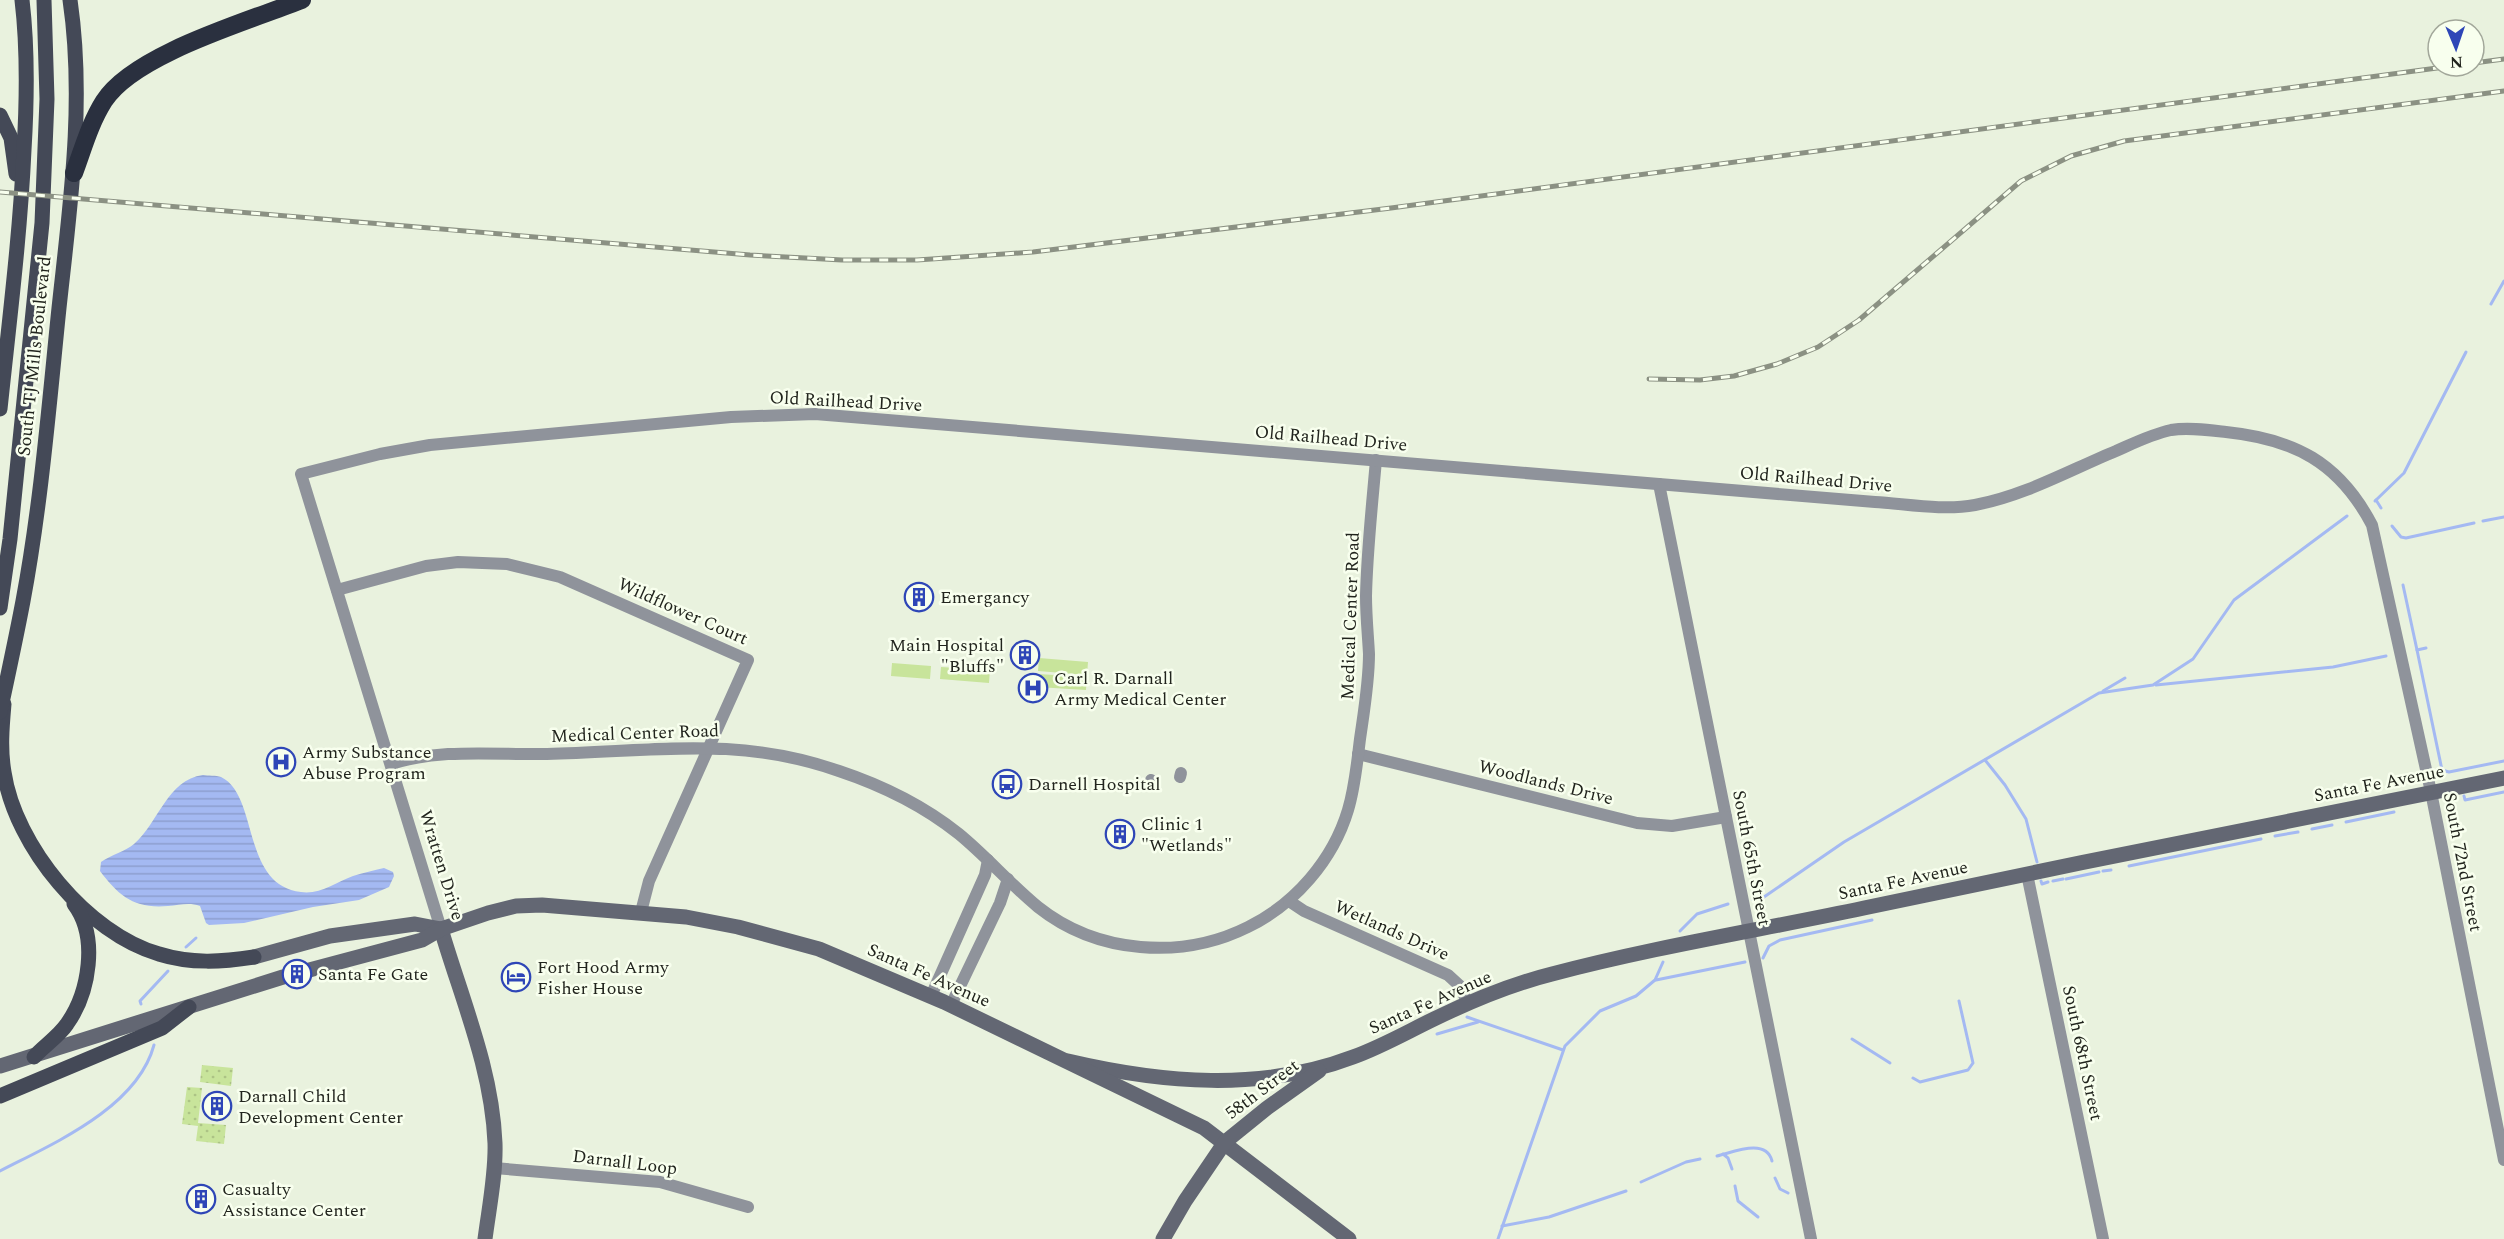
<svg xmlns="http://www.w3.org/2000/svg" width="2504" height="1239" font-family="Spectral,serif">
<defs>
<pattern id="park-dots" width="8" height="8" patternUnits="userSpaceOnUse" patternTransform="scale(1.5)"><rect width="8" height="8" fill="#c8e49b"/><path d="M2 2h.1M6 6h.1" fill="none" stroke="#acc385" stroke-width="1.8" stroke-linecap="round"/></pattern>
<pattern id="water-rules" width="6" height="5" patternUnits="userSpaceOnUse" patternTransform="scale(1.5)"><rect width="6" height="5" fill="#a4b9f2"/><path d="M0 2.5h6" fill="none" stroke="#8d9fcf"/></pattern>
</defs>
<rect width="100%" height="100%" fill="#e9f2de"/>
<g fill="url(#park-dots)">
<path d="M 202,1065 L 233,1068 L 231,1086 L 200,1082 Z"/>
<path d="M 187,1087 L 202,1088 L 198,1123 L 226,1125 L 224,1144 L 196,1141 L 198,1126 L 182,1124 Z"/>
</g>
<g fill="#c8e49b">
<path d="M 1039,658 L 1088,662 L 1087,675 L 1038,671 Z"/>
<path d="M 892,663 L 931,666 L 930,679 L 891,676 Z"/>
<path d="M 941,667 L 990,670 L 989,683 L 940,679 Z"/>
<path d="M 1038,674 L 1087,677 L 1086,690 L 1037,687 Z"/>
</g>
<path fill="url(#water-rules)" d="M 203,775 C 208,776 216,775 221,777 C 259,795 241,885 301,892 C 319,895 337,882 353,876 C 363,873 374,870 384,868 L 393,872 L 394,876 L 389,887 L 359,900 L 313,907 L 244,923 L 209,925 L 206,923 L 200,906 C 189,902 180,905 168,906 C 134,909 119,896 100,871 L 101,862 C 111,855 126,851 134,844 C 159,822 167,780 203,775 Z"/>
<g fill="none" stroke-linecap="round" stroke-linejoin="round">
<g stroke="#a4b9f2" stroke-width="3">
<path d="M 2491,304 L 2504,281"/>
<path d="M 2376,500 L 2381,508"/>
<path d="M 2375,501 L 2404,473 L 2466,352"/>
<path d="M 2483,521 L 2504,517"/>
<path d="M 2392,526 L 2401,537 L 2406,538 L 2474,523"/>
<path d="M 2403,585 L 2417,650"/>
<path d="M 2426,648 L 2417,650 L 2442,770 L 2449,772 L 2504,761"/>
<path d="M 2156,685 L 2333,667 L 2386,656"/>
<path d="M 2103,691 L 2125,678"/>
<path d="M 1985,760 L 2005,785 L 2026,819 L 2037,862"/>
<path d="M 2464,796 L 2465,800 L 2504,792"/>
<path d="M 2346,822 L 2394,812"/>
<path d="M 2312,829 L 2332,825"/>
<path d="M 2275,836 L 2298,832"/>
<path d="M 2129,866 L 2261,839"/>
<path d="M 2103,871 L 2111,870"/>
<path d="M 2066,879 L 2099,872"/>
<path d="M 2041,881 L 2042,884 L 2048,882"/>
<path d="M 2053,881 L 2063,879"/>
<path d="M 1753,900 L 1764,897 L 1844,842 L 2099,693 L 2153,685 L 2193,659 L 2234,600 L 2347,516"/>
<path d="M 1680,931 L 1697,914 L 1728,904"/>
<path d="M 186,947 L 196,938"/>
<path d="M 1763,958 L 1769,946 L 1780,940 L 1872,920"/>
<path d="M 1656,980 L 1745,962"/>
<path d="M 141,1004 L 140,1001 L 168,971"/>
<path d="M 1467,1017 L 1563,1050"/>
<path d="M 1437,1034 L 1478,1022"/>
<path d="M 1852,1039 L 1890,1063"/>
<path d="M 1913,1078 L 1920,1082 L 1968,1070 L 1973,1063 L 1959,1001"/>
<path d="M 1723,1154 L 1728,1158 L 1732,1169"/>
<path d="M 1717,1156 C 1734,1152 1766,1138 1772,1161"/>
<path d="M 0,1171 C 54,1143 137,1108 154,1045"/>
<path d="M 1775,1178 L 1780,1189 L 1788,1193"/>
<path d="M 1641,1182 L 1686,1162 L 1700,1159"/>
<path d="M 1735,1186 L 1738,1201 L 1758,1217"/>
<path d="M 1502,1226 L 1549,1217 L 1626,1191"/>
<path d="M 1498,1239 L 1565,1046 L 1600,1011 L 1636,996 L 1655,980 L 1663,962"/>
</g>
<g stroke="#8f939b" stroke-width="12">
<path d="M 1659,484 L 1811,1239"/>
<path d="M 337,590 L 426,566 L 458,562 L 507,564 L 560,577 L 748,660 L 649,881 L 641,912"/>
<path d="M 1358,754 L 1637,823 L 1672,826 L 1726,817"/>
<path d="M 391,764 C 441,748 495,755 547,754 C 651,752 737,735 839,771 C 881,785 924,806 959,834 C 987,857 1010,884 1038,907 C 1097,954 1182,960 1248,927 C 1295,904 1333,860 1348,810 C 1355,787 1357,763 1360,739 C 1364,711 1369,682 1369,654 C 1368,635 1366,616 1366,596 C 1367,551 1372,506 1376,460"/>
<path d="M 1180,777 L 1181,773"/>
<path d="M 1151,780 L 1152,785"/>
<path d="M 2027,874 L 2103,1239"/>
<path d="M 1289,901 L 1304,911 L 1448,975 L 1460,986 L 1468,1004"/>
<path d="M 441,929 L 301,474 L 380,454 L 430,445 L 731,417 L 815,414 L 1875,502 C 1907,504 1943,511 1975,505 C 2024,496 2070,470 2116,451 C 2134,443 2152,434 2171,430 C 2188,427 2209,430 2226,432 C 2294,439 2339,462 2372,525 L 2431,792 L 2504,1160"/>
<path d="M 931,996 L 985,875 L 988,860"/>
<path d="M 951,1005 L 1000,903 L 1008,879"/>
<path d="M 494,1168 L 660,1182 L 748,1207"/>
</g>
<g stroke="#636773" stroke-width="15">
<path d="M 441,929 C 462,1000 492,1069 495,1143 C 496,1174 489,1208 485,1239"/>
<path d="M 254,957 L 330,936 L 415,924 L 441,929"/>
<path d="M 1068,1061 C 1162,1083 1261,1092 1353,1057 C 1381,1047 1407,1032 1434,1019 C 1471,1001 1512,984 1552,974 C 1654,947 1760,930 1864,908 C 2077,863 2290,820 2504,778"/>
<path d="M 0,1066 L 283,977 L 422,940 L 441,929 L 488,913 L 516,906 L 542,905 L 686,917 L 738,927 L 819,949 L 944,1002 L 1204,1128 L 1349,1239"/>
<path d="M 1163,1239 L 1185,1201 L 1225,1142 L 1267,1108 L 1319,1071"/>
</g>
<g stroke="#444957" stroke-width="15">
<path d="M 0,115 L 11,138 L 16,174"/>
<path d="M 0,409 C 9,323 20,237 24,150 C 27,100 28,50 22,0"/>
<path d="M 0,608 L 10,539 L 42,223 L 47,99 L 44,0"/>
<path d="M 4,704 C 2,727 0,749 4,772 C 15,846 88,934 159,954 C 191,964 222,962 254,957"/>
<path d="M 0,712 C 8,675 16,638 23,601 C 41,505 49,405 59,308 C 70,206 85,102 70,0"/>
<path d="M 34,1057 C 44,1046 59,1036 67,1024 C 89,993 99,937 74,904"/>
<path d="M 0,1096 L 162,1028 L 189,1007"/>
</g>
<path stroke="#2a303f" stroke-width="18" d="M 74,173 C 83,149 90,123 104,101 C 134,54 249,21 302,0"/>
<g stroke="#8b9183" stroke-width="5">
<g id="rail">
<path d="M 2474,63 L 2504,59"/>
<path d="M 0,192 L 750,255 L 842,260 L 917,260 L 1033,252 L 1391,208 L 2452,66"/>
<path d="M 1649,379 L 1700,380 L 1734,376 L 1777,364 L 1818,347 L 1859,320 L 2021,181 L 2071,156 L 2124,141 L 2504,91"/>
</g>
</g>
<use href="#rail" stroke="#f8ffee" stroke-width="3" stroke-dasharray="9" stroke-linecap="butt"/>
</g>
<defs>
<g id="building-ring" transform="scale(1.5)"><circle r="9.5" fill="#f8ffee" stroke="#2e46b7" stroke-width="1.5"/><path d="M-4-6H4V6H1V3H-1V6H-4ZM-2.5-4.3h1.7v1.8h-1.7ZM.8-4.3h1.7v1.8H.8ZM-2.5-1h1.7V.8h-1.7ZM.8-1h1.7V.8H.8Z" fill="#2e46b7"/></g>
<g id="hospital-ring" transform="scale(1.5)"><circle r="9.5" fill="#f8ffee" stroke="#2e46b7" stroke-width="1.5"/><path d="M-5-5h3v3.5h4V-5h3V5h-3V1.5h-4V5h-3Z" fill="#2e46b7"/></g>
<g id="bus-ring" transform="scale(1.5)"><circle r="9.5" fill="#f8ffee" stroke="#2e46b7" stroke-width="1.5"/><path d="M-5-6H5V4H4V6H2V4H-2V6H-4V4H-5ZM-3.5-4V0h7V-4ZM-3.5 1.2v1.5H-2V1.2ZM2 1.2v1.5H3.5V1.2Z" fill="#2e46b7"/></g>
<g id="hotel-ring" transform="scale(1.5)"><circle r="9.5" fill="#f8ffee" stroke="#2e46b7" stroke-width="1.5"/><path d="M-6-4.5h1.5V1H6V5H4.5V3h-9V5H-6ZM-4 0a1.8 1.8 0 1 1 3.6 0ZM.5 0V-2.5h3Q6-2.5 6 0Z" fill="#2e46b7"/></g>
</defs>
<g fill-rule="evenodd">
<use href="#building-ring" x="919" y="597"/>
<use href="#building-ring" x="1025" y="655"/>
<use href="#hospital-ring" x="1033" y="688"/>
<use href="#hospital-ring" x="281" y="762"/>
<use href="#bus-ring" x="1007" y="784"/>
<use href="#building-ring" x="1120" y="834"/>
<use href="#building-ring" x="297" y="974"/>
<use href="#hotel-ring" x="516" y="977"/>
<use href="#building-ring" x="217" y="1106"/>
<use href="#building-ring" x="201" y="1199"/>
</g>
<g text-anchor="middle" stroke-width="5" stroke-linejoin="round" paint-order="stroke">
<g font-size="18" fill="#21241d" stroke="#f8ffee">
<text transform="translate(34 356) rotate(-84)" y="6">South TJ Mills Boulevard</text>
<text transform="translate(846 401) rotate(3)" y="6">Old Railhead Drive</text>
<text transform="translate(1331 438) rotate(5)" y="6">Old Railhead Drive</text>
<text transform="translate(1816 479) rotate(5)" y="6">Old Railhead Drive</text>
<text transform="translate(683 611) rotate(24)" y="6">Wildflower Court</text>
<text transform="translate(1350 616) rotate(-88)" y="6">Medical Center Road</text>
<text transform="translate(635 733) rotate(-2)" y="6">Medical Center Road</text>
<text transform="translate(1546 782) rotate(14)" y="6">Woodlands Drive</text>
<text transform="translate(2379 783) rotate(-11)" y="6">Santa Fe Avenue</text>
<text transform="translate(1752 858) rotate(79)" y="6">South 65th Street</text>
<text transform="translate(2463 862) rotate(79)" y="6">South 72nd Street</text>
<text transform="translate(442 865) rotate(73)" y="6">Wratten Drive</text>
<text transform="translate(1903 880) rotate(-12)" y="6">Santa Fe Avenue</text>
<text transform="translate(1392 930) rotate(24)" y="6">Wetlands Drive</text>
<text transform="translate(929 975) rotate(24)" y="6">Santa Fe Avenue</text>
<text transform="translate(1430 1002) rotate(-24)" y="6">Santa Fe Avenue</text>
<text transform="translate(2083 1053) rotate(78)" y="6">South 68th Street</text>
<text transform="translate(1262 1089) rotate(-37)" y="6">58th Street</text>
<text transform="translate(625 1162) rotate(7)" y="6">Darnall Loop</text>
</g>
<g font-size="18" fill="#21241d" stroke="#f8ffee" text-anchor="start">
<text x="940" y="603">Emergancy</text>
<text x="1004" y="651" text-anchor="end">Main Hospital<tspan x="1004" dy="21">"Bluffs"</tspan></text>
<text x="1054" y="684">Carl R. Darnall<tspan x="1054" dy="21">Army Medical Center</tspan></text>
<text x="302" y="758">Army Substance<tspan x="302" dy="21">Abuse Program</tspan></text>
<text x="1028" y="790">Darnell Hospital</text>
<text x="1141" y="830">Clinic 1<tspan x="1141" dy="21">"Wetlands"</tspan></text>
<text x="537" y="973">Fort Hood Army<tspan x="537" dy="21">Fisher House</tspan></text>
<text x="318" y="980">Santa Fe Gate</text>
<text x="238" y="1102">Darnall Child<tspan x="238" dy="21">Development Center</tspan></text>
<text x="222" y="1195">Casualty<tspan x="222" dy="21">Assistance Center</tspan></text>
</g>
</g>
<g transform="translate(2456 48) rotate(178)"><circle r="28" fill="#f8ffee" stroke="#a2a79a" stroke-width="1.5"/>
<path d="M0-4.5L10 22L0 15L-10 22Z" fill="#2e46b7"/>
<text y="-9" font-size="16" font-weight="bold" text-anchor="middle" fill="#21241d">N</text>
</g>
</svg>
